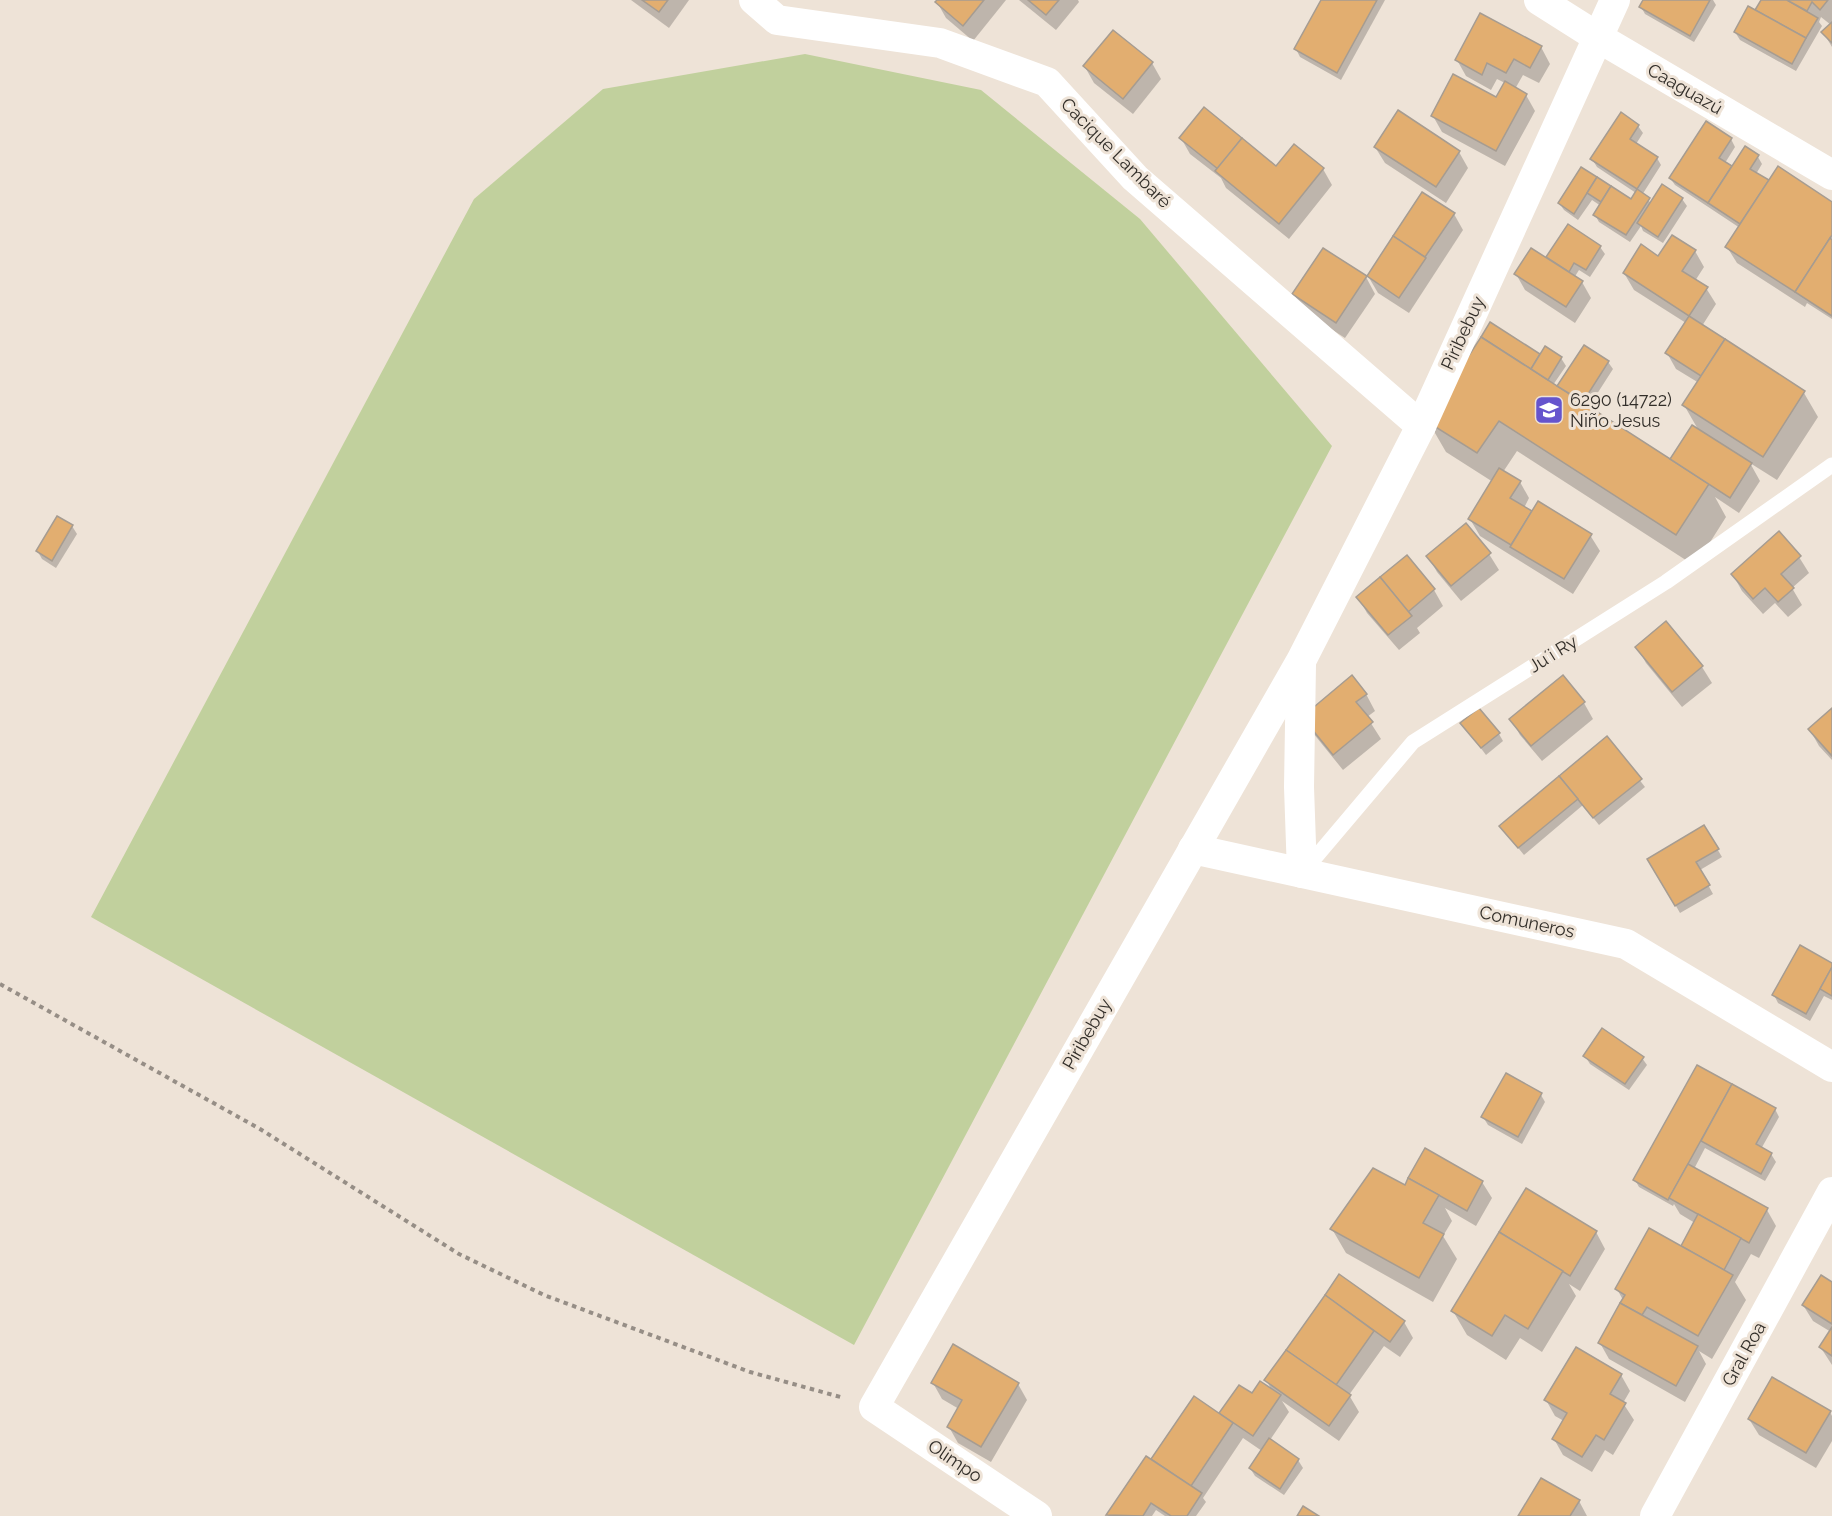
<svg xmlns="http://www.w3.org/2000/svg" width="1832" height="1516" font-family="Raleway,sans-serif">
<rect width="100%" height="100%" fill="#eee3d7"/>
<path fill="#c1d09d" d="M 805,54 L 981,90 L 1140,219 L 1332,446 L 854,1345 L 91,917 L 474,199 L 603,89 Z"/>
<g fill="#0003">
<path d="M 631,0 L 689,0 L 669,28 Z"/>
<path d="M 938,0 L 1006,0 L 973,41 L 946,18 L 937,2 Z"/>
<path d="M 1019,0 L 1078,0 L 1079,2 L 1056,30 Z"/>
<path d="M 1323,0 L 1385,0 L 1341,80 L 1300,57 L 1296,49 Z"/>
<path d="M 1645,0 L 1713,0 L 1716,5 L 1694,42 L 1645,14 L 1641,7 Z"/>
<path d="M 1763,0 L 1832,0 L 1832,47 L 1823,32 L 1831,25 L 1821,17 L 1819,22 L 1822,26 L 1796,71 L 1740,40 L 1735,32 L 1756,12 Z"/>
<path d="M 1541,47 L 1550,64 L 1539,83 L 1523,75 L 1515,89 L 1526,95 L 1535,111 L 1505,166 L 1442,132 L 1433,116 L 1496,99 L 1505,83 L 1497,79 L 1491,90 L 1466,76 L 1457,60 Z"/>
<path d="M 1152,63 L 1161,79 L 1133,114 L 1094,83 L 1085,67 Z"/>
<path d="M 1638,126 L 1643,133 L 1636,144 L 1657,158 L 1661,165 L 1642,195 L 1651,203 L 1682,199 L 1687,206 L 1663,243 L 1643,231 L 1641,226 L 1630,242 L 1599,222 L 1595,215 L 1601,206 L 1592,200 L 1578,220 L 1564,210 L 1559,203 L 1582,169 L 1631,201 L 1636,193 L 1597,167 L 1592,159 Z"/>
<path d="M 1181,138 L 1276,168 L 1323,169 L 1332,185 L 1289,239 L 1226,188 L 1221,178 L 1190,154 Z"/>
<path d="M 1731,139 L 1735,147 L 1725,163 L 1732,168 L 1758,157 L 1762,164 L 1756,174 L 1769,182 L 1832,204 L 1832,319 L 1807,303 L 1805,307 L 1737,263 L 1727,247 L 1740,228 L 1675,185 L 1670,178 Z"/>
<path d="M 1375,147 L 1459,152 L 1468,168 L 1446,203 L 1385,163 Z"/>
<path d="M 1423,194 L 1454,214 L 1463,230 L 1409,313 L 1378,293 L 1368,276 Z"/>
<path d="M 1569,226 L 1600,247 L 1605,254 L 1590,277 L 1579,270 L 1574,278 L 1582,282 L 1591,298 L 1575,323 L 1525,290 L 1516,274 L 1547,260 Z"/>
<path d="M 1695,251 L 1704,267 L 1695,281 L 1706,288 L 1716,304 L 1702,326 L 1804,393 L 1818,417 L 1777,480 L 1750,463 L 1760,481 L 1739,513 L 1715,497 L 1726,517 L 1695,566 L 1517,451 L 1503,472 L 1520,482 L 1529,498 L 1524,508 L 1590,535 L 1600,551 L 1573,594 L 1480,536 L 1470,519 L 1493,482 L 1446,452 L 1428,421 L 1490,324 L 1540,356 L 1561,358 L 1566,366 L 1553,385 L 1557,388 L 1585,347 L 1608,362 L 1613,369 L 1588,408 L 1671,461 L 1699,431 L 1684,405 L 1699,383 L 1676,369 L 1667,353 L 1686,323 L 1634,290 L 1624,273 L 1659,258 Z"/>
<path d="M 1366,277 L 1375,294 L 1345,338 L 1303,311 L 1294,294 Z"/>
<path d="M 58,518 L 72,526 L 77,534 L 56,568 L 42,559 L 38,552 Z"/>
<path d="M 1489,554 L 1499,570 L 1461,601 L 1437,572 L 1428,556 Z"/>
<path d="M 1799,557 L 1809,573 L 1792,588 L 1802,605 L 1788,617 L 1775,603 L 1763,614 L 1742,591 L 1733,575 Z"/>
<path d="M 1434,590 L 1443,606 L 1417,628 L 1420,633 L 1399,650 L 1367,613 L 1358,597 Z"/>
<path d="M 1665,623 L 1702,667 L 1712,683 L 1682,707 L 1646,663 L 1637,647 Z"/>
<path d="M 1366,694 L 1375,711 L 1367,717 L 1381,739 L 1343,770 L 1313,733 Z"/>
<path d="M 1584,703 L 1593,719 L 1542,761 L 1520,735 L 1511,719 Z"/>
<path d="M 1832,710 L 1832,760 L 1819,746 L 1810,730 Z"/>
<path d="M 1462,723 L 1499,734 L 1503,741 L 1486,755 Z"/>
<path d="M 1607,738 L 1645,787 L 1599,825 L 1583,805 L 1524,855 L 1506,833 Z"/>
<path d="M 1704,827 L 1722,857 L 1700,870 L 1713,894 L 1680,913 L 1649,859 Z"/>
<path d="M 1832,965 L 1832,1000 L 1824,996 L 1810,1021 L 1778,1003 L 1774,995 Z"/>
<path d="M 1585,1056 L 1642,1058 L 1647,1065 L 1629,1090 L 1590,1064 Z"/>
<path d="M 1698,1067 L 1775,1109 L 1779,1117 L 1761,1149 L 1771,1154 L 1776,1162 L 1765,1181 L 1705,1148 L 1694,1169 L 1767,1210 L 1776,1226 L 1759,1258 L 1751,1254 L 1735,1282 L 1746,1300 L 1712,1359 L 1699,1351 L 1706,1364 L 1685,1402 L 1609,1359 L 1600,1343 L 1623,1300 L 1617,1289 L 1684,1249 L 1695,1223 L 1680,1214 L 1674,1204 L 1673,1206 L 1639,1187 L 1635,1180 Z"/>
<path d="M 1541,1095 L 1545,1102 L 1522,1144 L 1488,1125 L 1483,1117 Z"/>
<path d="M 1482,1182 L 1492,1198 L 1476,1226 L 1445,1208 L 1452,1221 L 1443,1236 L 1457,1259 L 1433,1302 L 1346,1253 L 1332,1229 L 1405,1187 Z"/>
<path d="M 1596,1232 L 1605,1249 L 1580,1291 L 1569,1284 L 1576,1296 L 1542,1352 L 1520,1338 L 1506,1360 L 1467,1335 L 1453,1311 Z"/>
<path d="M 1340,1277 L 1404,1322 L 1413,1338 L 1400,1357 L 1384,1346 L 1349,1395 L 1359,1412 L 1339,1441 L 1282,1401 L 1289,1412 L 1270,1440 L 1298,1460 L 1303,1468 L 1284,1495 L 1255,1476 L 1250,1468 L 1262,1451 L 1243,1438 L 1203,1498 L 1206,1502 L 1196,1516 L 1165,1516 L 1156,1510 L 1152,1516 L 1108,1516 L 1147,1458 L 1152,1461 L 1194,1398 L 1220,1415 L 1240,1387 L 1252,1395 L 1273,1392 L 1266,1380 Z"/>
<path d="M 1832,1283 L 1832,1365 L 1821,1348 L 1831,1332 L 1813,1321 L 1803,1305 Z"/>
<path d="M 1621,1375 L 1630,1391 L 1623,1403 L 1634,1420 L 1613,1455 L 1605,1450 L 1592,1472 L 1563,1455 L 1554,1439 L 1564,1421 L 1555,1416 L 1546,1400 Z"/>
<path d="M 933,1383 L 1018,1384 L 1027,1400 L 991,1462 L 958,1443 L 949,1427 L 959,1409 L 942,1399 Z"/>
<path d="M 1830,1412 L 1832,1416 L 1832,1441 L 1816,1468 L 1759,1435 L 1749,1419 Z"/>
<path d="M 1579,1501 L 1587,1516 L 1520,1516 Z"/>
</g>
<g fill="#e2ae70" stroke="#a69c91" stroke-width="1.5">
<path d="M 642,0 L 668,0 L 659,12 Z"/>
<path d="M 937,0 L 984,0 L 963,26 L 935,2 Z"/>
<path d="M 1028,0 L 1059,0 L 1046,15 Z"/>
<path d="M 1321,0 L 1377,0 L 1337,73 L 1294,49 Z"/>
<path d="M 1643,0 L 1710,0 L 1690,36 L 1639,7 Z"/>
<path d="M 1761,0 L 1787,0 L 1818,18 L 1806,38 L 1755,10 Z"/>
<path d="M 1787,0 L 1828,0 L 1820,10 L 1812,2 L 1807,11 Z"/>
<path d="M 1748,6 L 1806,38 L 1792,64 L 1734,32 Z"/>
<path d="M 1480,13 L 1542,46 L 1530,68 L 1514,59 L 1506,73 L 1487,63 L 1482,75 L 1455,60 Z"/>
<path d="M 1832,22 L 1832,43 L 1821,32 Z"/>
<path d="M 1113,30 L 1153,62 L 1123,99 L 1083,66 Z"/>
<path d="M 1453,74 L 1496,97 L 1505,81 L 1527,94 L 1496,151 L 1431,116 Z"/>
<path d="M 1204,107 L 1242,138 L 1218,169 L 1179,138 Z"/>
<path d="M 1398,110 L 1460,151 L 1436,187 L 1374,147 Z"/>
<path d="M 1621,112 L 1639,125 L 1630,139 L 1658,157 L 1637,189 L 1590,159 Z"/>
<path d="M 1706,121 L 1732,138 L 1719,158 L 1732,166 L 1708,203 L 1669,178 Z"/>
<path d="M 1242,138 L 1276,166 L 1294,144 L 1324,168 L 1279,224 L 1215,171 Z"/>
<path d="M 1745,146 L 1759,155 L 1750,169 L 1769,180 L 1740,224 L 1708,203 Z"/>
<path d="M 1778,166 L 1832,202 L 1832,235 L 1795,292 L 1725,247 Z"/>
<path d="M 1581,167 L 1597,177 L 1574,214 L 1558,203 Z"/>
<path d="M 1597,177 L 1611,186 L 1601,202 L 1587,193 Z"/>
<path d="M 1662,184 L 1683,198 L 1658,237 L 1637,223 Z"/>
<path d="M 1611,186 L 1631,199 L 1637,189 L 1650,198 L 1626,235 L 1593,215 Z"/>
<path d="M 1422,192 L 1455,213 L 1425,257 L 1393,236 Z"/>
<path d="M 1568,224 L 1601,246 L 1586,270 L 1574,263 L 1569,272 L 1546,257 Z"/>
<path d="M 1672,235 L 1696,250 L 1682,271 L 1708,287 L 1689,316 L 1623,273 L 1641,244 L 1658,256 Z"/>
<path d="M 1393,236 L 1426,258 L 1399,298 L 1367,276 Z"/>
<path d="M 1830,238 L 1832,240 L 1832,316 L 1795,292 Z"/>
<path d="M 1323,248 L 1367,276 L 1336,323 L 1292,294 Z"/>
<path d="M 1531,248 L 1583,281 L 1566,307 L 1514,274 Z"/>
<path d="M 1689,316 L 1725,339 L 1701,376 L 1665,353 Z"/>
<path d="M 1490,322 L 1540,354 L 1531,369 L 1481,337 Z"/>
<path d="M 1481,337 L 1709,484 L 1676,535 L 1499,421 L 1477,453 L 1426,421 Z"/>
<path d="M 1725,339 L 1805,391 L 1763,457 L 1682,405 Z"/>
<path d="M 1584,345 L 1609,361 L 1583,402 L 1557,386 Z"/>
<path d="M 1545,346 L 1562,357 L 1548,380 L 1531,369 Z"/>
<path d="M 1692,425 L 1752,463 L 1730,498 L 1670,459 Z"/>
<path d="M 1499,468 L 1521,481 L 1510,498 L 1532,511 L 1511,545 L 1468,519 Z"/>
<path d="M 1538,501 L 1592,534 L 1564,579 L 1510,547 Z"/>
<path d="M 57,516 L 73,525 L 52,561 L 36,551 Z"/>
<path d="M 1466,523 L 1491,553 L 1451,586 L 1426,556 Z"/>
<path d="M 1779,531 L 1801,556 L 1781,574 L 1794,588 L 1778,602 L 1765,588 L 1753,599 L 1731,574 Z"/>
<path d="M 1407,555 L 1435,589 L 1408,612 L 1380,577 Z"/>
<path d="M 1380,577 L 1412,616 L 1388,635 L 1356,597 Z"/>
<path d="M 1666,621 L 1703,666 L 1672,692 L 1635,647 Z"/>
<path d="M 1352,675 L 1367,694 L 1356,702 L 1373,722 L 1333,755 L 1302,717 Z"/>
<path d="M 1563,675 L 1585,702 L 1531,746 L 1509,719 Z"/>
<path d="M 1479,708 L 1500,733 L 1481,748 L 1460,723 Z"/>
<path d="M 1832,708 L 1832,756 L 1808,729 Z"/>
<path d="M 1607,736 L 1642,779 L 1593,818 L 1559,776 Z"/>
<path d="M 1559,776 L 1578,799 L 1518,848 L 1499,826 Z"/>
<path d="M 1704,825 L 1719,849 L 1696,862 L 1710,885 L 1675,906 L 1647,859 Z"/>
<path d="M 1800,945 L 1832,963 L 1832,967 L 1806,1014 L 1772,995 Z"/>
<path d="M 1832,967 L 1832,996 L 1820,989 Z"/>
<path d="M 1602,1028 L 1644,1057 L 1625,1084 L 1583,1056 Z"/>
<path d="M 1697,1065 L 1732,1084 L 1668,1200 L 1633,1180 Z"/>
<path d="M 1506,1073 L 1542,1093 L 1518,1137 L 1481,1117 Z"/>
<path d="M 1732,1084 L 1776,1108 L 1756,1144 L 1772,1153 L 1761,1174 L 1701,1141 Z"/>
<path d="M 1425,1148 L 1483,1181 L 1467,1211 L 1408,1178 Z"/>
<path d="M 1688,1164 L 1768,1208 L 1749,1243 L 1669,1198 Z"/>
<path d="M 1373,1168 L 1405,1185 L 1408,1178 L 1439,1195 L 1423,1223 L 1444,1234 L 1419,1278 L 1330,1229 Z"/>
<path d="M 1526,1188 L 1597,1231 L 1570,1276 L 1499,1232 Z"/>
<path d="M 1698,1214 L 1741,1238 L 1724,1270 L 1681,1246 Z"/>
<path d="M 1649,1228 L 1733,1275 L 1698,1336 L 1647,1307 L 1642,1315 L 1620,1303 L 1625,1295 L 1615,1289 Z"/>
<path d="M 1499,1232 L 1563,1271 L 1528,1329 L 1505,1315 L 1492,1336 L 1451,1311 Z"/>
<path d="M 1339,1274 L 1405,1321 L 1390,1342 L 1325,1295 Z"/>
<path d="M 1821,1275 L 1832,1282 L 1832,1324 L 1802,1305 Z"/>
<path d="M 1325,1295 L 1374,1331 L 1336,1385 L 1286,1350 Z"/>
<path d="M 1620,1303 L 1698,1346 L 1676,1386 L 1598,1343 Z"/>
<path d="M 1832,1327 L 1832,1356 L 1819,1347 Z"/>
<path d="M 953,1344 L 1019,1383 L 981,1447 L 947,1427 L 962,1400 L 931,1383 Z"/>
<path d="M 1576,1347 L 1622,1374 L 1610,1394 L 1626,1403 L 1604,1440 L 1596,1435 L 1582,1457 L 1552,1439 L 1567,1413 L 1544,1400 Z"/>
<path d="M 1286,1350 L 1351,1395 L 1329,1426 L 1264,1380 Z"/>
<path d="M 1772,1377 L 1831,1411 L 1806,1453 L 1748,1419 Z"/>
<path d="M 1260,1381 L 1281,1395 L 1253,1436 L 1219,1413 L 1239,1385 L 1252,1393 Z"/>
<path d="M 1194,1396 L 1233,1423 L 1191,1486 L 1151,1459 Z"/>
<path d="M 1269,1438 L 1299,1459 L 1280,1489 L 1249,1468 Z"/>
<path d="M 1146,1456 L 1202,1493 L 1187,1516 L 1171,1516 L 1151,1503 L 1143,1516 L 1106,1515 Z"/>
<path d="M 1541,1478 L 1580,1500 L 1570,1516 L 1518,1516 Z"/>
<path d="M 1303,1506 L 1319,1516 L 1297,1516 Z"/>
</g>
<g fill="none" stroke-linecap="round" stroke-linejoin="round">
<path stroke="#968e86" stroke-width="4" stroke-dasharray="4.5 4.5" stroke-linecap="butt" d="M 0,984 L 260,1129 L 459,1254 L 544,1295 L 750,1372 L 844,1398"/>
<path stroke="#fff" stroke-width="15" d="M 1304,871 L 1413,742 L 1666,582 L 1832,465"/>
<g stroke="#fff" stroke-width="30">
<path d="M 754,0 L 777,20 L 940,43 L 1047,82 L 1135,178 L 1421,426"/>
<path d="M 1539,0 L 1599,38 L 1832,175"/>
<path d="M 1301,664 L 1299,787 L 1302,873"/>
<path d="M 1193,849 L 1626,944 L 1832,1067"/>
<path d="M 1037,1516 L 874,1407 L 1301,661 L 1421,426 L 1615,0"/>
<path d="M 1655,1516 L 1832,1192"/>
</g>
</g>
<defs>
<g id="school-square" transform="scale(1.5)"><rect x="-9" y="-9" width="18" height="18" rx="4" fill="#6554cd" stroke="#eee3d7"/><path d="M0-5L7-2L0 1L-7-2ZM-4 1L0 2.5L4 1V4Q0 6-4 4Z" fill="#fff"/></g>
</defs>
<g fill-rule="evenodd">
<use href="#school-square" x="1549" y="410"/>
</g>
<g text-anchor="middle" stroke-width="6" stroke-linejoin="round" paint-order="stroke">
<g font-size="18" fill="#322e29" stroke="#eee3d7">
<text transform="translate(1685 89) rotate(30)" y="6">Caaguazú</text>
<text transform="translate(1116 153) rotate(45)" y="6">Cacique Lambaré</text>
<text transform="translate(1463 333) rotate(-65)" y="6">Piribebuy</text>
<text transform="translate(1553 654) rotate(-32)" y="6">Ju´i Ry</text>
<text transform="translate(1527 922) rotate(12)" y="6">Comuneros</text>
<text transform="translate(1087 1034) rotate(-60)" y="6">Piribebuy</text>
<text transform="translate(1744 1354) rotate(-61)" y="6">Gral Roa</text>
<text transform="translate(955 1461) rotate(34)" y="6">Olimpo</text>
</g>
<g font-size="18" fill="#322e29" stroke="#eee3d7" text-anchor="start">
<text x="1570" y="406">6290 (14722)<tspan x="1570" dy="21">Niño Jesus</tspan></text>
</g>
</g>
</svg>
